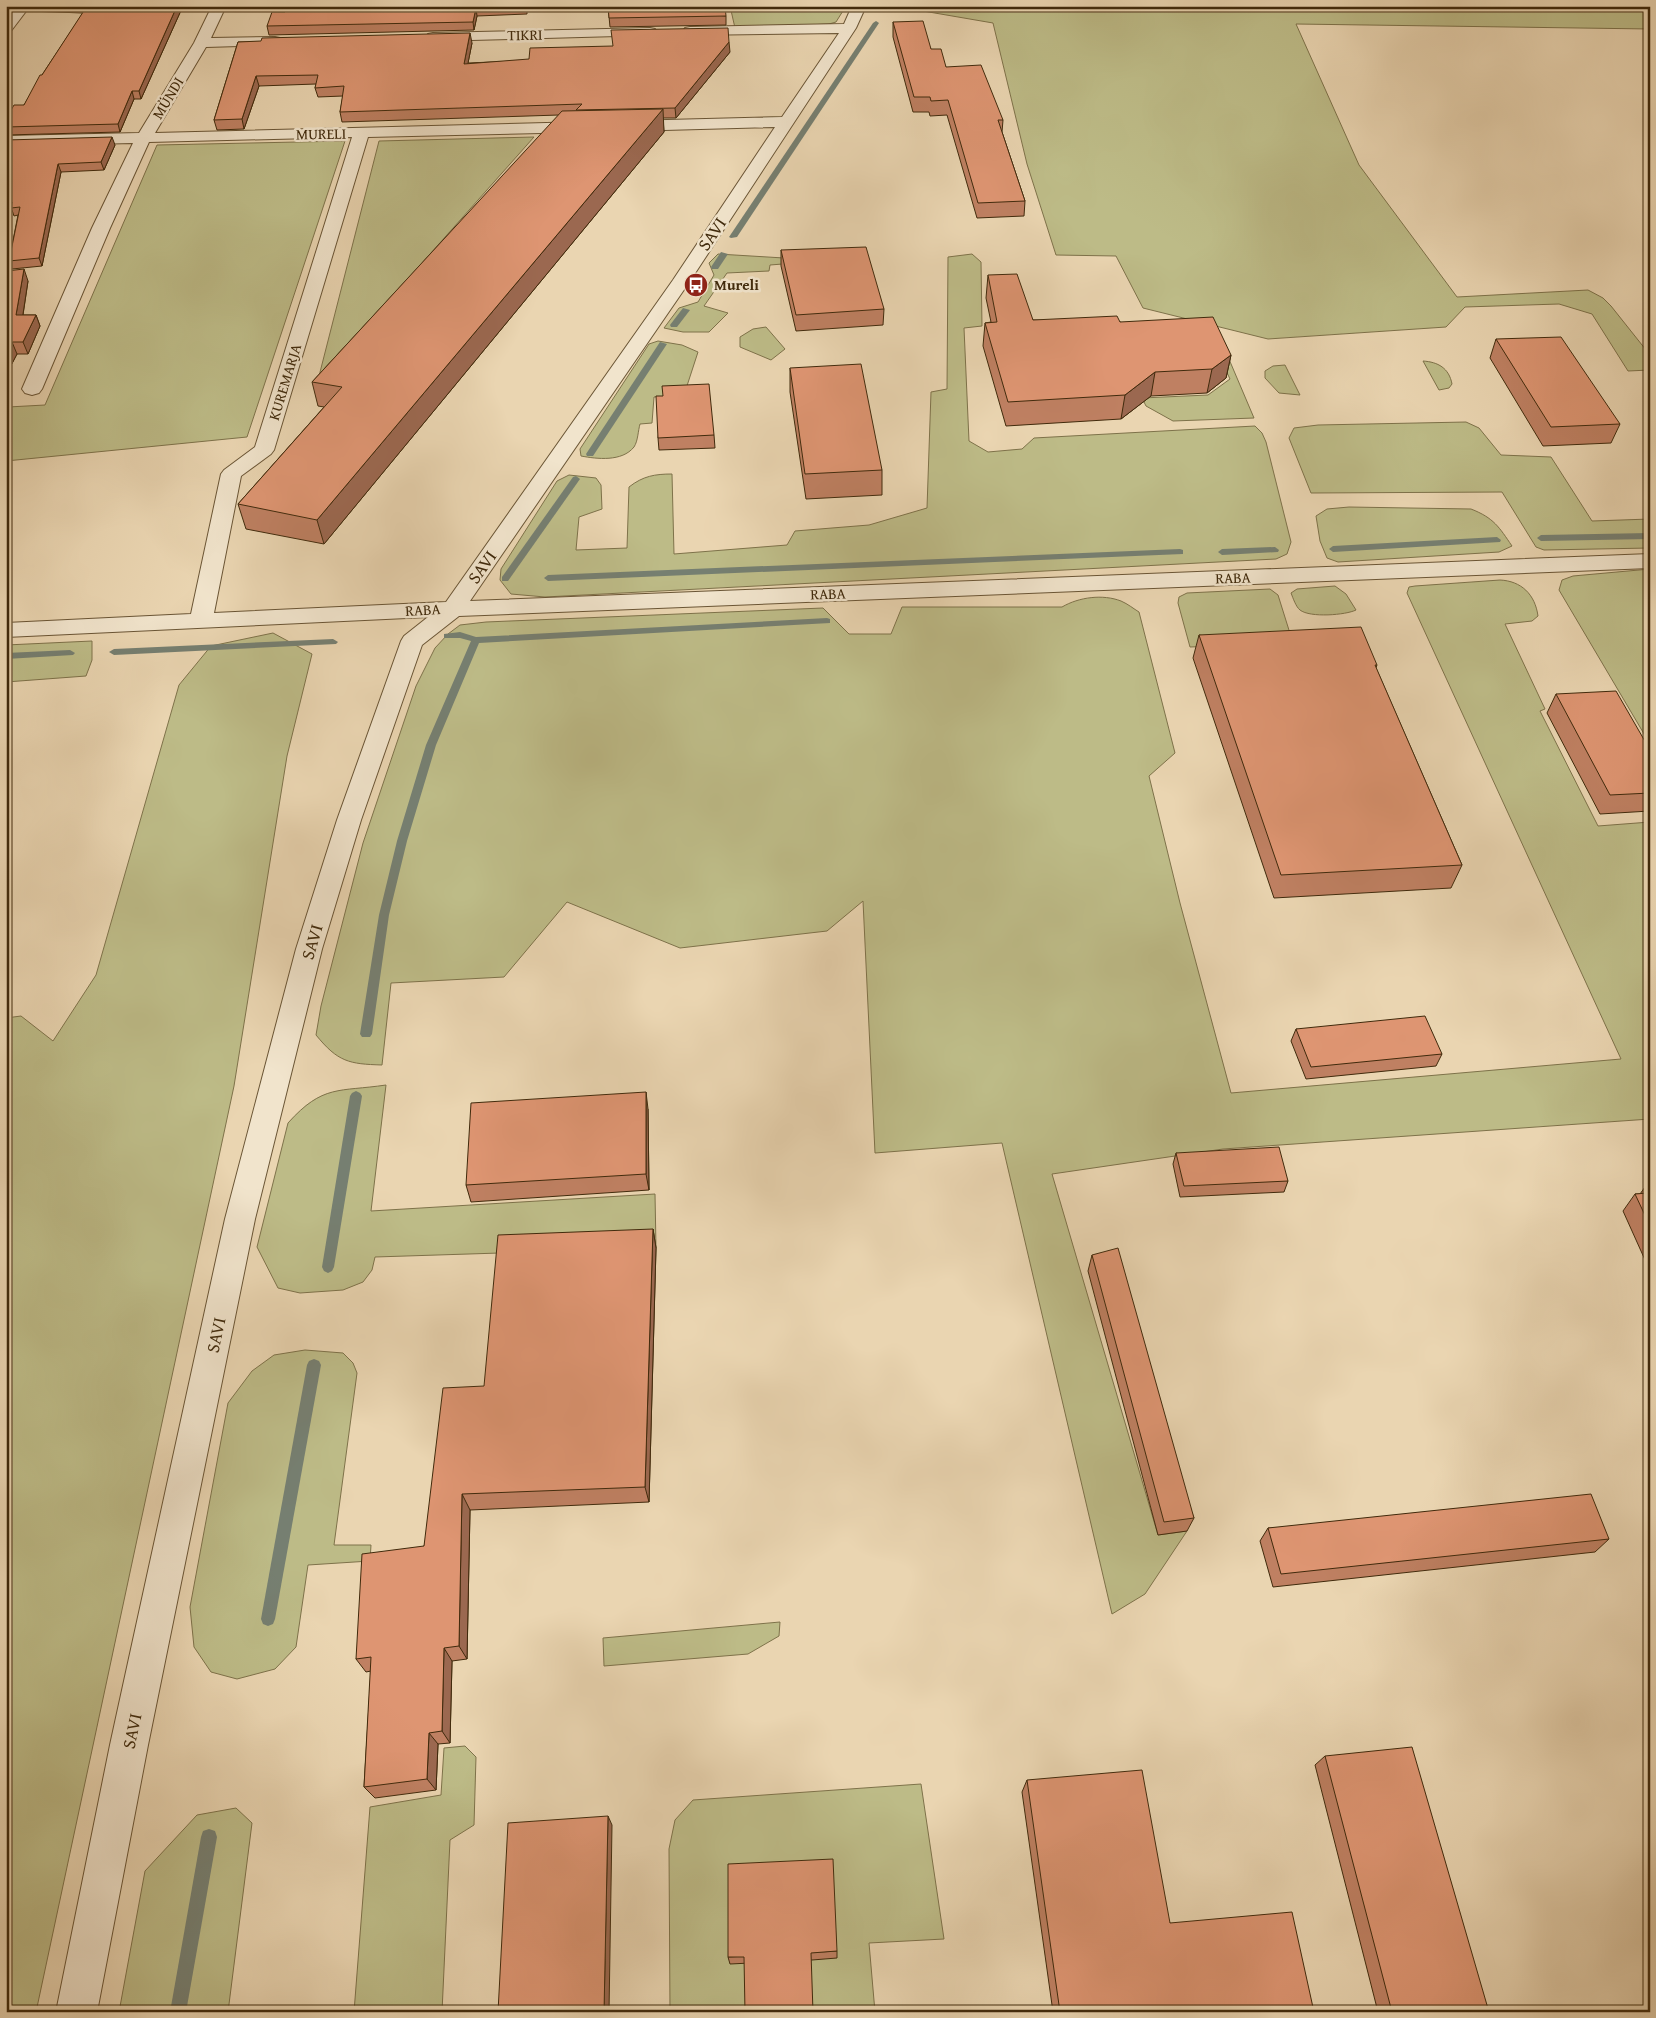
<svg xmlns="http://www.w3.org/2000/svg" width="1656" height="2018" font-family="'Gentium Book Plus',serif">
<rect width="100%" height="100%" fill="#ead5b1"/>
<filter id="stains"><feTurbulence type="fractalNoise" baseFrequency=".004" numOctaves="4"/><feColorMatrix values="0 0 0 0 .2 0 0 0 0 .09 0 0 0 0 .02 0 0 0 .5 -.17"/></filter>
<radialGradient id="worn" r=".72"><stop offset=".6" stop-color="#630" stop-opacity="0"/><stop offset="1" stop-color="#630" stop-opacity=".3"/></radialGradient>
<g fill="#bdbb87" stroke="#7e724a">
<path d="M 730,6 L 846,6 L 836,22 L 829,24 L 735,28 Z"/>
<path d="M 894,6 L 1650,6 L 1650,29 L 1296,24 L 1359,165 L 1457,297 L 1588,290 L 1603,298 L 1611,306 L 1650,355 L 1650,370 L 1628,371 L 1592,314 L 1559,304 L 1465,307 L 1446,327 L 1268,339 L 1143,308 L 1116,256 L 1056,255 L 1027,164 L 993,23 Z"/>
<path d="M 534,137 L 318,380 L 379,141 Z"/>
<path d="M 345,141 L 247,437 L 6,461 L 8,407 L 45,405 L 157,145 Z"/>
<path d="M 718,254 L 784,258 L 808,262 L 770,265 L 769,271 L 727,273 L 704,306 L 728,313 L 709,332 L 683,332 L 664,328 L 679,308 L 698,302 L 714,275 L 709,263 Z"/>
<path d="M 972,254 L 981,262 L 982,326 L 964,328 L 969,441 L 988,452 L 1022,449 L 1034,438 L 1255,426 L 1262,433 L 1266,442 L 1291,542 L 1287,554 L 1276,559 L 545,597 L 511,594 L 500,580 L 501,569 L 557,481 L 569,475 L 596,478 L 601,485 L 602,509 L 579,517 L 576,550 L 627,548 L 629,487 C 643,476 655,474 672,474 L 674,554 L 787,545 L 795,531 L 869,525 L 927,508 L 931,392 L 947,389 L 948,257 Z"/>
<path d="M 766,327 L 785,349 L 771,360 L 740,347 L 740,337 L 753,329 Z"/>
<path d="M 1220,338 L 1254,418 L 1173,421 L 1146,406 L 1142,398 L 1208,395 L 1230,379 L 1211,339 Z"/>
<path d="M 658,341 L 682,345 L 698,352 L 684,395 L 654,397 L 652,423 L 640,424 C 638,431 638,441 634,447 C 622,462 597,459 581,456 L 580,449 L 649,344 Z"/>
<path d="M 1423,361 C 1438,362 1449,368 1452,384 L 1449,388 L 1439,390 Z"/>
<path d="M 1285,365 L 1300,395 L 1279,393 L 1265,378 L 1265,371 L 1273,366 Z"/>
<path d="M 1466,422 L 1479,428 L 1501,455 L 1551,457 L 1592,521 L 1650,519 L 1650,548 L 1544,550 L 1536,547 L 1502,492 L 1311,493 L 1289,438 L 1294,428 L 1318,425 Z"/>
<path d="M 1349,507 L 1471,509 C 1494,518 1499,527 1512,546 L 1499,552 L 1338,562 L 1327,558 L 1320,541 L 1316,516 L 1327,509 Z"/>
<path d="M 1650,569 L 1650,744 L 1559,590 L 1562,580 L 1573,576 Z"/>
<path d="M 1500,580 C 1521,581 1535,594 1538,616 L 1532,621 L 1505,624 L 1545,709 L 1540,711 L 1598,826 L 1650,822 L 1650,1119 L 1223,1149 L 1052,1174 L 1158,1535 L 1187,1531 L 1145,1594 L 1112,1614 L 1002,1143 L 875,1153 L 863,901 L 827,931 L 680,948 L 567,902 L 504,977 L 391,983 L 382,1065 C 349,1064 338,1062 316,1035 L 321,1006 L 363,843 L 416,686 L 435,648 L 448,634 L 460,625 L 486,622 L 823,608 L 849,634 L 891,634 L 902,607 L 1062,607 C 1079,597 1103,594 1121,601 C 1128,604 1134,609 1139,612 L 1175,753 L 1149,776 L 1180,903 L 1231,1093 L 1621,1059 L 1407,593 L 1409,587 L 1415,586 Z"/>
<path d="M 1335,586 L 1346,594 L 1356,610 C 1346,615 1310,618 1300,610 C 1296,607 1293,598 1291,593 L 1297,589 Z"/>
<path d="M 1270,589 L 1278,595 L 1293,643 L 1190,647 L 1178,603 L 1179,597 L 1187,593 Z"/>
<path d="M 273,633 L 312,654 L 287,756 L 234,1086 L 36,2012 L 6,2012 L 6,1018 L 21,1016 L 53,1041 L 96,975 L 179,685 L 211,646 Z"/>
<path d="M 92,641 L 92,660 L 86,676 L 6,682 L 6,645 Z"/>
<path d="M 386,1085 L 371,1211 L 655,1194 L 656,1248 L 375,1257 L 372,1270 L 363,1282 L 343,1290 L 300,1293 L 278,1288 L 257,1247 L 288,1123 C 323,1084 339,1092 386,1085 Z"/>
<path d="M 305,1350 L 343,1353 L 353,1363 L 357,1373 L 334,1545 L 371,1545 L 370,1561 L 308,1565 L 296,1647 L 275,1669 L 237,1679 L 211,1672 L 194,1647 L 190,1607 L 228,1403 L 252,1371 L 274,1355 Z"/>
<path d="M 780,1622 L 779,1636 L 748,1654 L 604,1666 L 603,1638 Z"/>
<path d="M 465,1746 L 476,1757 L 474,1825 L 450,1840 L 442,2012 L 354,2012 L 370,1807 L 441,1795 L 444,1748 Z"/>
<path d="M 921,1784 L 944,1939 L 869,1943 L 875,2012 L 670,2012 L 669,1849 L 675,1820 L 693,1800 Z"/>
<path d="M 236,1808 L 252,1823 L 228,2012 L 119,2012 L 145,1871 L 197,1815 Z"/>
</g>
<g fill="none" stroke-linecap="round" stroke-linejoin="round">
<g fill="#767f71" fill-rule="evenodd">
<path d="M 880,6 L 886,6 L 886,9 L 881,10 Z"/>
<path d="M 876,21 L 879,23 L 737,237 L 731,238 L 729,237 L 873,23 Z"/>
<path d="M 721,252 L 728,254 L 718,269 L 712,269 L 711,267 Z"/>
<path d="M 683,308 L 690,310 L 677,327 L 671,327 L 670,325 Z"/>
<path d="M 660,342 L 667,344 L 593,456 L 587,456 L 586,454 Z"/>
<path d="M 576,476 L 580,479 L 508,581 L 502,581 L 502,577 L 573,477 Z"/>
<path d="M 1650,533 L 1650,539 L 1541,541 L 1537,538 L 1541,535 Z"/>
<path d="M 1497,537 L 1501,540 L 1500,542 L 1333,552 L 1329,549 L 1333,546 Z"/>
<path d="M 1275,547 L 1279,550 L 1278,552 L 1222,555 L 1218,552 L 1222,549 Z"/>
<path d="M 1180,549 L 1183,550 L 1183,554 L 548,581 L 544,578 L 548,575 Z"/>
<path d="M 827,618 L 830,619 L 830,623 L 479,643 L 436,745 L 407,841 L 389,915 L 372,1034 L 370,1037 L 362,1037 L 360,1034 L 379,915 L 397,841 L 426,745 L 471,641 L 460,638 L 444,638 L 444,634 L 460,632 L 476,637 Z"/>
<path d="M 333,639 L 338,642 L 336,644 L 114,655 L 109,652 L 114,649 Z"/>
<path d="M 70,650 L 75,653 L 73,655 L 6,659 L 6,653 Z"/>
<path d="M 356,1091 L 360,1093 L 362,1096 L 334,1267 L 332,1271 L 328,1273 L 324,1271 L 322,1267 L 350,1096 L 352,1093 Z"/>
<path d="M 314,1359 L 319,1361 L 321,1365 L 275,1619 L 273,1624 L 268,1626 L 263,1624 L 261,1619 L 307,1365 L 309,1361 Z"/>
<path d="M 209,1829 L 215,1831 L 217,1837 L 186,2012 L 170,2012 L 201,1837 L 203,1831 Z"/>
</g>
<g stroke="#6a5535" stroke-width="2">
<g id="minor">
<path d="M 15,6 L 30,6 L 11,31 L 6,32 L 6,18 Z"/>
<path d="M 212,6 L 226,6 L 211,38 L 275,37 L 280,38 L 282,41 L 280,44 L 275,45 L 206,47 L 155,133 L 585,122 L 591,124 L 593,127 L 591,130 L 585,132 L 368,137 L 274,450 L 271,454 L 241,476 L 214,613 L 446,602 L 673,280 L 775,127 L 628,131 L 622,129 L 620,126 L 622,123 L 628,121 L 782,117 L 839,33 L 690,35 L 685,34 L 683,31 L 685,28 L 690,27 L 844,24 L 852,6 L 866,6 L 856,28 L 690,281 L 470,601 L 1650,554 L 1650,568 L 459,616 L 422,645 L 361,820 L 322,949 L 255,1219 L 148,1745 L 97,2012 L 56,2012 L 110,1745 L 225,1219 L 296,949 L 337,820 L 401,641 L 404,636 L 428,617 L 6,637 L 6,623 L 191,614 L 221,474 L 224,470 L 255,447 L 352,137 L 149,142 L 110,228 L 42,389 L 39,393 L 32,395 L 25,393 L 22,389 L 92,228 L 133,143 L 6,146 L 6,136 L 139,133 L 194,43 Z"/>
<path d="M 650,28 L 655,29 L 657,32 L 655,35 L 433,41 L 428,40 L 426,37 L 428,34 L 433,33 Z"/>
</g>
</g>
<use href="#minor" fill="#f1e4cc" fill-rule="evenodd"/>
</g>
<g fill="#bf8062" stroke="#402a0c">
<path d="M 6,6 L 13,6 L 9,11 L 6,11 Z"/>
<path d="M 27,6 L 183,6 L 141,99 L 134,99 L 120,132 L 6,135 L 6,119 L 24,105 L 42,75 L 83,13 L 28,11 Z"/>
<path d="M 287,6 L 527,6 L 527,14 L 477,16 L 474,30 L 269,35 L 267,26 L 285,12 Z"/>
<path d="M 608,6 L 726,16 L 726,25 L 610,27 Z"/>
<path d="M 893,22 L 931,49 L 946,67 L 1003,120 L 1002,132 L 1025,201 L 1024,216 L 977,218 L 947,115 L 930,116 L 929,112 L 913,112 L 893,37 Z"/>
<path d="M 238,42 L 472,43 L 468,63 L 730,52 L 676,118 L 663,118 L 664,132 L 324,544 L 246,529 L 238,504 L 324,407 L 318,406 L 312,382 L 559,115 L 342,122 L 340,112 L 343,96 L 318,97 L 315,88 L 316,84 L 259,86 L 244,129 L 217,130 L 214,120 Z"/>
<path d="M 6,140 L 115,145 L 104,170 L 61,172 L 42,266 L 12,269 L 9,261 L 18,215 L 14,216 L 12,210 L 6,211 Z"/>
<path d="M 781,250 L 884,309 L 883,325 L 796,331 L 781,266 Z"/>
<path d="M 6,271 L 28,281 L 23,315 L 36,315 L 40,326 L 28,354 L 17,354 L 6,375 Z"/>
<path d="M 988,275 L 1033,320 L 1120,322 L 1231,355 L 1226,378 L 1207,393 L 1151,396 L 1121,419 L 1006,426 L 983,346 L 985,323 L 991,322 L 986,298 Z"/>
<path d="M 1496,339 L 1620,424 L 1611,443 L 1543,446 L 1490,358 Z"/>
<path d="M 790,368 L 882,470 L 882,495 L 806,499 L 790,392 Z"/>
<path d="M 663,396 L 714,435 L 715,448 L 659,450 L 658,438 Z"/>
<path d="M 1199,635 L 1377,665 L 1376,668 L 1462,865 L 1451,888 L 1274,898 L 1193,658 Z"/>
<path d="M 1556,694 L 1650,750 L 1650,811 L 1600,814 L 1547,713 Z"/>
<path d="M 1296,1029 L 1442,1054 L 1436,1066 L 1306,1079 L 1291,1041 Z"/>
<path d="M 648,1109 L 649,1190 L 471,1202 L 466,1185 Z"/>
<path d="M 1176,1153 L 1288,1181 L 1284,1192 L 1180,1197 L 1173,1164 Z"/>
<path d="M 1645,1187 L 1650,1187 L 1650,1271 L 1623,1211 L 1635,1194 L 1640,1194 Z"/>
<path d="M 653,1229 L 656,1248 L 649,1502 L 470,1510 L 467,1659 L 452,1661 L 450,1743 L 438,1744 L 436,1790 L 375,1798 L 364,1787 L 371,1671 L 366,1672 L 356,1659 L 424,1546 L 484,1386 Z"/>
<path d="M 1092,1255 L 1194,1518 L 1187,1531 L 1158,1535 L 1088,1271 Z"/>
<path d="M 1268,1528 L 1609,1539 L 1595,1552 L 1273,1587 L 1260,1541 Z"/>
<path d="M 1325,1756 L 1489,2012 L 1378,2012 L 1315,1765 Z"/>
<path d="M 1027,1780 L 1170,1923 L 1314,2012 L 1053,2012 L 1022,1792 Z"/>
<path d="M 837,1951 L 837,1958 L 812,1960 L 730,1964 L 728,1957 Z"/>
</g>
<g fill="#9b6850" stroke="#402a0c">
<path d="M 8,6 L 13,6 L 9,11 Z"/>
<path d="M 177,6 L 183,6 L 141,99 L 139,91 Z"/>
<path d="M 476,8 L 477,16 L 474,30 L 473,22 Z"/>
<path d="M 470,33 L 472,43 L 466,73 L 464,64 Z"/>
<path d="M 729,42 L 730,52 L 676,118 L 675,108 Z"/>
<path d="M 256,76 L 259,86 L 244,129 L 242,119 Z"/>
<path d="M 132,91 L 134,99 L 120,132 L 118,124 Z"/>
<path d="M 663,109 L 664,132 L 324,544 L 317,520 Z"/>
<path d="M 112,137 L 115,145 L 104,170 L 101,162 Z"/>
<path d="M 58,164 L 61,172 L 42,266 L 39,258 Z"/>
<path d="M 24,269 L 28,281 L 21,327 L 16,315 Z"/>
<path d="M 36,315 L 40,326 L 28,354 L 23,342 Z"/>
<path d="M 12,342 L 17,354 L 6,375 L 6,354 Z"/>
<path d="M 1231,355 L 1226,378 L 1207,393 L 1212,369 Z"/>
<path d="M 1155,372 L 1151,396 L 1121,419 L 1125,395 Z"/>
<path d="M 646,1092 L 648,1109 L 649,1190 L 646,1174 Z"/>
<path d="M 653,1229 L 656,1248 L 649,1502 L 645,1487 Z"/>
<path d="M 462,1494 L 470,1510 L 467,1659 L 459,1646 Z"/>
<path d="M 444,1648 L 452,1661 L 450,1743 L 442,1731 Z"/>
<path d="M 429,1733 L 438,1744 L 436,1790 L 427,1779 Z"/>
<path d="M 608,1816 L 612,1825 L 609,2012 L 604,2012 Z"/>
</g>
<g fill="#de9572" stroke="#402a0c">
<path d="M 87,6 L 177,6 L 139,91 L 132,91 L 118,124 L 6,127 L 6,119 L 14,105 L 24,105 L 40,75 L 42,75 Z"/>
<path d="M 287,6 L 517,6 L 476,8 L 473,22 L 267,26 L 272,12 L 285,12 Z"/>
<path d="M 608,6 L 725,6 L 726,16 L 609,18 Z"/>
<path d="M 923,21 L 931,49 L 941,49 L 946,67 L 981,65 L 1003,120 L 998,120 L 1025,201 L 978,203 L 948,100 L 931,101 L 930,97 L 914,97 L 893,22 Z"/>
<path d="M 728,28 L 729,42 L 675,108 L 576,110 L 582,104 L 340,112 L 344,86 L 315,88 L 318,75 L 256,76 L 242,119 L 214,120 L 238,42 L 261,41 L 262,38 L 470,33 L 464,64 L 529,59 L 530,48 L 613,46 L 611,30 Z"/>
<path d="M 663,109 L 317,520 L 238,504 L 342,387 L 312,382 L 562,111 Z"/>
<path d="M 112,137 L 101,162 L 58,164 L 39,258 L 9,261 L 20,207 L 11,208 L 12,202 L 6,202 L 6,140 Z"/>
<path d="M 866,247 L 884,309 L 796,315 L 781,250 Z"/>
<path d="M 24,269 L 16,315 L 36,315 L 23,342 L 12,342 L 6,354 L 6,271 Z"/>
<path d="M 1017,274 L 1033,320 L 1117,316 L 1120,322 L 1213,317 L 1231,355 L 1212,369 L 1155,372 L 1125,395 L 1008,402 L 985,323 L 997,322 L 988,275 Z"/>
<path d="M 1561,337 L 1620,424 L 1551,427 L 1496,339 Z"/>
<path d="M 861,364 L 882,470 L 805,474 L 790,368 Z"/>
<path d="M 709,384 L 714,435 L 658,438 L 656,396 L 663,396 L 662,386 Z"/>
<path d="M 1361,627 L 1377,665 L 1375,665 L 1462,865 L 1281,875 L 1199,635 Z"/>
<path d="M 1616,691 L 1650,750 L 1650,793 L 1610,795 L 1556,694 Z"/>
<path d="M 1425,1016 L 1442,1054 L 1311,1067 L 1296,1029 Z"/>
<path d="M 646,1092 L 646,1174 L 466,1185 L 471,1103 Z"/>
<path d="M 1279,1147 L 1288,1181 L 1184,1186 L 1176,1153 Z"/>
<path d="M 1645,1187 L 1650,1187 L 1650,1226 L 1635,1194 L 1648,1193 Z"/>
<path d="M 653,1229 L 645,1487 L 462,1494 L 459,1646 L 444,1648 L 442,1731 L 429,1733 L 427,1779 L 364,1787 L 371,1657 L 356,1659 L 362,1554 L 424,1546 L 443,1388 L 484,1386 L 498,1235 Z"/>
<path d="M 1118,1248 L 1194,1518 L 1164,1522 L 1092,1255 Z"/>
<path d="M 1591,1494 L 1609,1539 L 1281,1574 L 1268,1528 Z"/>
<path d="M 1412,1747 L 1489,2012 L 1392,2012 L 1325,1756 Z"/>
<path d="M 1142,1770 L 1170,1923 L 1292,1912 L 1314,2012 L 1060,2012 L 1027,1780 Z"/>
<path d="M 608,1816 L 604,2012 L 498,2012 L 508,1823 Z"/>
<path d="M 833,1859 L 837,1951 L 811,1953 L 813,2012 L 745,2012 L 744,1957 L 728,1957 L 728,1864 Z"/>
</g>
<defs>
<g id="bus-disc" transform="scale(1.25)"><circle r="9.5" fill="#8f2418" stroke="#f1e4cc"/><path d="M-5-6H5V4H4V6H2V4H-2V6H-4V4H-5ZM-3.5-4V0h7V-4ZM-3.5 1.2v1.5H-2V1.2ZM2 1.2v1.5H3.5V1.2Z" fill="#fff"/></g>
</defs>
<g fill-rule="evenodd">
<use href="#bus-disc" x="696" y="285"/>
</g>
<g text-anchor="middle" stroke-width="5" stroke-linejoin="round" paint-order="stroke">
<g font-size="15" fill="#402a0c" stroke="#f1e4cc">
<text transform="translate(525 35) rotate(-1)" y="5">TIKRI</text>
<text transform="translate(168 98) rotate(-59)" y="5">MÜNDI</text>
<text transform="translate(321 134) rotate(-1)" y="5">MURELI</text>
<text transform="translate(285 382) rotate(-73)" y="5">KUREMARJA</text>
<text transform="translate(1233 578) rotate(-2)" y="5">RABA</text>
<text transform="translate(828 594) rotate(-2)" y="5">RABA</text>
<text transform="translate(423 610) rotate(-3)" y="5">RABA</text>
</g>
<g font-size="15" font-weight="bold" fill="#402a0c" stroke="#f1e4cc" text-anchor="start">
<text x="714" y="290">Mureli</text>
</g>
<g font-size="18" fill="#402a0c" stroke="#f1e4cc">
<text transform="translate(712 234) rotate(-56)" y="6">SAVI</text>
<text transform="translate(482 567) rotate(-55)" y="6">SAVI</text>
<text transform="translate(312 942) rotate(-74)" y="6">SAVI</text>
<text transform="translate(216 1335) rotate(-78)" y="6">SAVI</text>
<text transform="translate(132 1731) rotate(-78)" y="6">SAVI</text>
</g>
</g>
<rect width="1656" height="2018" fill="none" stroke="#ead5b1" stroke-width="25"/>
<rect x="8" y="8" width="1641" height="2003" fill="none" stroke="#402a0c" stroke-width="2.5"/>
<rect x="12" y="12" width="1631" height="1993" fill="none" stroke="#402a0c"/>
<rect width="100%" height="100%" filter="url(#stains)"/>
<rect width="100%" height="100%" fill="url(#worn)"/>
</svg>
